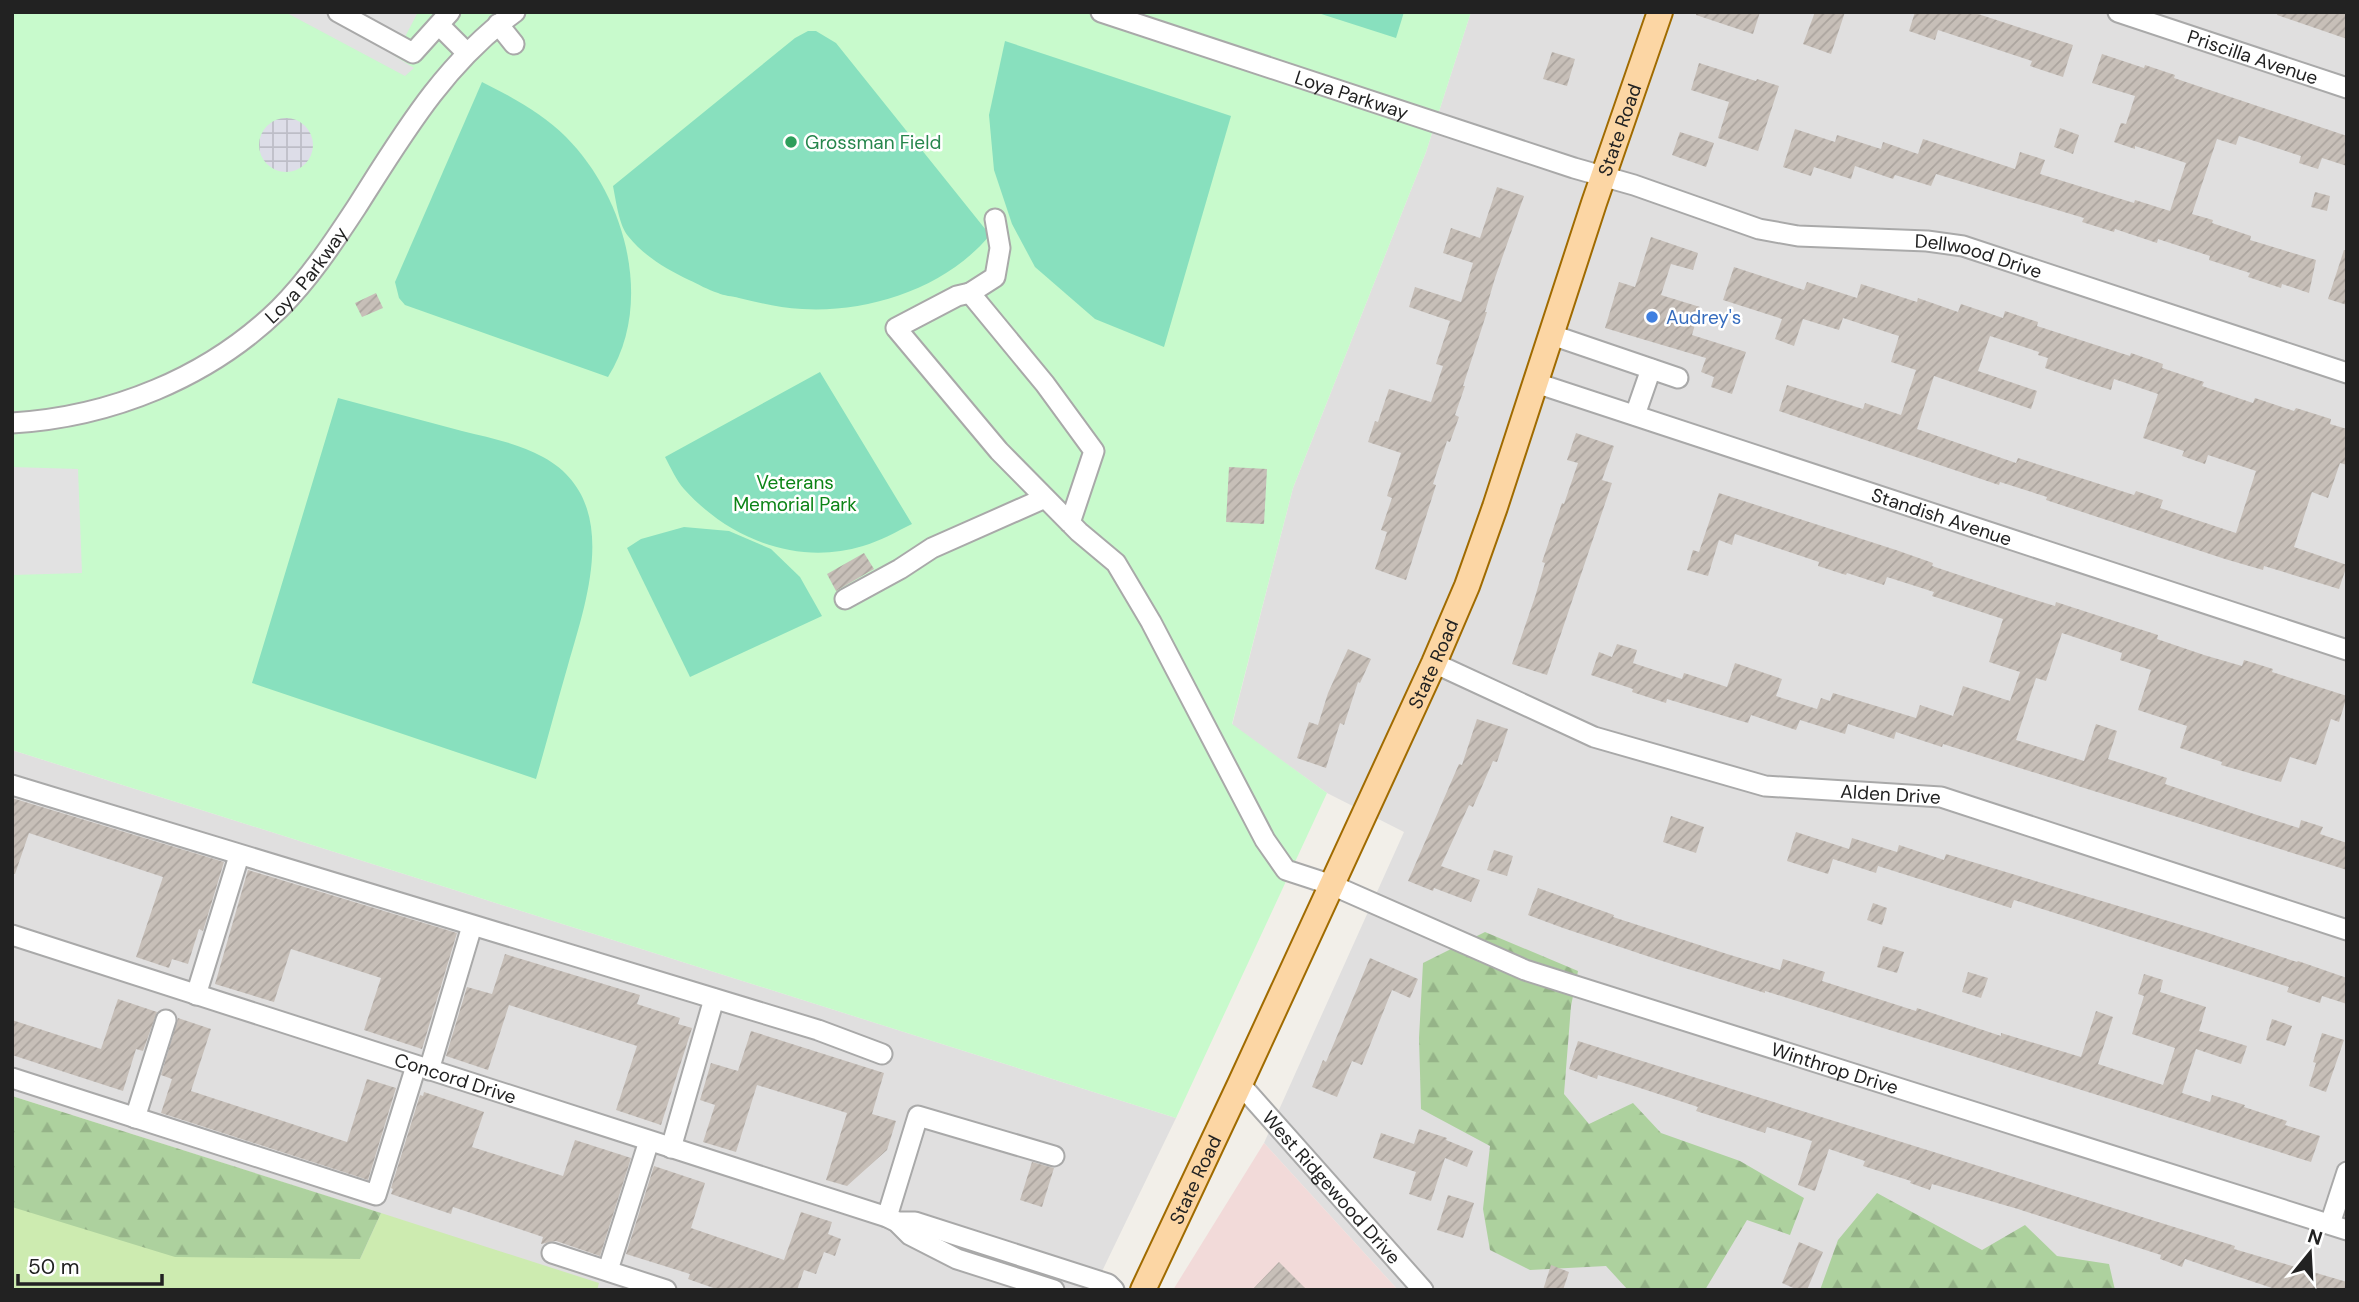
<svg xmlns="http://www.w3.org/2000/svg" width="2359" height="1302" font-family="'DM Sans',sans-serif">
<defs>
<pattern id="forest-firs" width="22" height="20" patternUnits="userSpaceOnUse" patternTransform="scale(1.75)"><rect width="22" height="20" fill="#add19e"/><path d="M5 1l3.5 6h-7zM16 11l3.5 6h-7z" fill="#95b388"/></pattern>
<pattern id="plaza-grid" width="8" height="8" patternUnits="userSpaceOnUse" patternTransform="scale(1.75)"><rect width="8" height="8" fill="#dddde8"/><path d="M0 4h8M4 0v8" fill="none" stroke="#bdbdc7"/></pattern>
<pattern id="building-hatch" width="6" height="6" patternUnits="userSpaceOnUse" patternTransform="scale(1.75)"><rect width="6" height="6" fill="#c7bfb8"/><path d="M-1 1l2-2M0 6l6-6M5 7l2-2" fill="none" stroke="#aba49e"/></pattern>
</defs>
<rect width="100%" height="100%" fill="#f2efe9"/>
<g fill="#e0dfdf">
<path d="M 1471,12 L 2347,12 L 2347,1290 L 1398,1290 L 1264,1143 L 1404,832 L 1327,793 L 1232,725 L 1293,488 L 1426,152 Z"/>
<path d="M 12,750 L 1176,1118 L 1093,1290 L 12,1290 L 12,1207 L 380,1213 L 12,1096 Z"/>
</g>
<path fill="#f2dad9" d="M 1264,1143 L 1398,1290 L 1173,1290 Z"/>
<path fill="#cdebb0" d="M 12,1207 L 360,1259 L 381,1213 L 599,1283 L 597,1290 L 12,1290 Z"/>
<g fill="url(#forest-firs)">
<path d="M 1485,932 L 1578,971 L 1571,1006 L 1564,1094 L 1589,1124 L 1633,1103 L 1661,1133 L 1740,1161 L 1804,1198 L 1790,1235 L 1747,1220 L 1705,1290 L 1628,1290 L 1606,1266 L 1530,1270 L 1490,1250 L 1483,1209 L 1490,1146 L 1421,1109 L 1419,1038 L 1423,963 Z"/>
<path d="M 12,1096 L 381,1213 L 360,1259 L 175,1257 L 12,1207 Z"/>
<path d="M 1877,1193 L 1982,1250 L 2025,1225 L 2057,1256 L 2109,1264 L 2115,1290 L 1820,1290 L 1838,1240 Z"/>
</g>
<path fill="#c8facc" d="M 12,12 L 1471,12 L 1426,152 L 1293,488 L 1232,724 L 1327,793 L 1176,1118 L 12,750 Z"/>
<g fill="#88e0be">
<path d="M 1315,12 L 1404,12 L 1396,38 Z"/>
<path d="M 808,31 L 816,31 L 836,43 L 990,235 C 946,288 869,313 802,309 C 780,308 760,303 739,298 C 732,296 724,296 718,293 C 708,290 698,284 689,280 C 666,269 644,256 628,236 C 619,225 616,201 613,186 L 795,38 Z"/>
<path d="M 1005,41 L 1231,116 L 1164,347 L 1095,319 L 1035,267 L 1012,224 L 994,170 L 989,115 Z"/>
<path d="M 482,82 C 512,97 542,113 566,137 C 625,196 655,303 608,377 L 405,305 L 399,298 L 395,282 Z"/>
<path d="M 820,372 L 912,524 C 896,532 880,541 863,546 C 797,566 729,539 684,489 C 676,480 671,468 665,457 Z"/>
<path d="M 338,398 C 379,409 421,420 462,431 C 490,438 518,443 543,457 C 622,500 587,599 568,665 C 557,703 547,741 536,779 L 252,683 Z"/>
<path d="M 684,527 L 729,531 L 771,549 L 800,577 L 822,616 L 690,677 L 627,548 L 641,539 Z"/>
</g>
<g fill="#e2e2e2">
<path d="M 285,12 L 418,12 L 395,56 L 414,68 L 405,76 Z"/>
<path d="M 12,467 L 78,469 L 82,573 L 12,575 Z"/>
</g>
<circle fill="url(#plaza-grid)" cx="286" cy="145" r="27"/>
<g fill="url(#building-hatch)" fill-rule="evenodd">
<path d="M 1696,12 L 1760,12 L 1753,34 L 1696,15 Z"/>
<path d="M 1815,12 L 1845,12 L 1831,54 L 1803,44 Z"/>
<path d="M 1915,12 L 1972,12 L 2073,45 L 2063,77 L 2030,66 L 2032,61 L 1938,30 L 1935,40 L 1909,31 Z"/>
<path d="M 2278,12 L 2347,12 L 2347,39 L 2277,15 Z"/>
<path d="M 1552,52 L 1575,59 L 1567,86 L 1543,79 Z"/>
<path d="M 2102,54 L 2144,68 L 2145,65 L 2175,75 L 2174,78 L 2347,136 L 2347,166 L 2322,158 L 2318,169 L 2299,163 L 2301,156 L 2239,136 L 2236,145 L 2217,139 L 2192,214 L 2213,220 L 2212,223 L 2251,236 L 2250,240 L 2316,260 L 2309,293 L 2282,284 L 2281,288 L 2248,277 L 2250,273 L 2209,260 L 2210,256 L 2158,239 L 2157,243 L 2115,229 L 2114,232 L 2082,222 L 2084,218 L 1936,174 L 1931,186 L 1895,175 L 1893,179 L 1855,166 L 1851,179 L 1814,167 L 1811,176 L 1783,167 L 1795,129 L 1835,142 L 1837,135 L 1881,149 L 1883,142 L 1918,154 L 1923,139 L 2015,169 L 2020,152 L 2045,160 L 2040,174 L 2134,203 L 2135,200 L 2170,211 L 2186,163 L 2135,146 L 2135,149 L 2114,142 L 2121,123 L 2126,124 L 2135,96 L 2092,83 Z"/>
<path d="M 1699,63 L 1756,81 L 1757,79 L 1779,86 L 1758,151 L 1718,138 L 1729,102 L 1691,90 Z"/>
<path d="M 2060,128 L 2079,135 L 2073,154 L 2054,147 Z"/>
<path d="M 1680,132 L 1714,143 L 1706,167 L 1672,155 Z"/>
<path d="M 1497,187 L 1524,196 L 1495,278 L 1485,312 L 1487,312 L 1463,386 L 1465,386 L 1455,415 L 1459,417 L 1450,442 L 1447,441 L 1433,484 L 1436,485 L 1406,580 L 1375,569 L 1387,532 L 1381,530 L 1392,498 L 1387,496 L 1401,453 L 1368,442 L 1375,421 L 1378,422 L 1389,389 L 1431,402 L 1443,366 L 1436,364 L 1450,321 L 1409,307 L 1415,287 L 1461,302 L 1473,263 L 1443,253 L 1451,228 L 1480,238 Z"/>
<path d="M 2315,192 L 2330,196 L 2327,211 L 2311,207 Z"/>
<path d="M 1651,237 L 1698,253 L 1693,270 L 1671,264 L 1661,295 L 1700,307 L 1692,335 L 1746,352 L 1732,394 L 1711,387 L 1714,377 L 1701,372 L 1706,358 L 1605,328 L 1619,282 L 1635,287 Z"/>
<path d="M 2344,250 L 2347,251 L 2347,305 L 2328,299 Z"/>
<path d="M 1734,267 L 1804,290 L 1807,282 L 1857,298 L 1861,284 L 1917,302 L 1918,298 L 1958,312 L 1961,304 L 2003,318 L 2005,311 L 2038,322 L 2037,326 L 2130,356 L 2131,353 L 2163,364 L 2162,368 L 2204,382 L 2202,386 L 2253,403 L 2255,398 L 2294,411 L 2296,408 L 2331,419 L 2330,424 L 2347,429 L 2347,465 L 2340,463 L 2328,498 L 2312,492 L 2294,547 L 2347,565 L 2339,589 L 2264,566 L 2263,570 L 2225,559 L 2046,500 L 2047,497 L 2000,482 L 1999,485 L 1779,411 L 1787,385 L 1863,409 L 1865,403 L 1901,415 L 1916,370 L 1891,362 L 1899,336 L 1843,318 L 1839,330 L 1803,319 L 1794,346 L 1775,339 L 1782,319 L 1723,300 ZM 1990,336 L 2039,352 L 2038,355 L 2048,358 L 2045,368 L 2086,382 L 2111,390 L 2114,379 L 2158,394 L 2143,438 L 2184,451 L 2182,456 L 2205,464 L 2208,455 L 2256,471 L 2236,533 L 2160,508 L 2163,500 L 2136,491 L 2134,495 L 2018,458 L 2016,463 L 1917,429 L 1934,376 L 2031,409 L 2037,391 L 1978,371 Z"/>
<path d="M 376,293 L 383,308 L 362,317 L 355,303 Z"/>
<path d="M 1576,433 L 1614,446 L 1602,480 L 1612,483 L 1547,675 L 1512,664 L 1535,597 L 1545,563 L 1542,562 L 1562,503 L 1564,504 L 1578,463 L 1567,460 Z"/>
<path d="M 1229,467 L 1267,469 L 1264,524 L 1226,522 Z"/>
<path d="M 1719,493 L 1896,550 L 1933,563 L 1932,566 L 2016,594 L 2055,606 L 2056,602 L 2158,635 L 2157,639 L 2204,655 L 2242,666 L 2244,660 L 2273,669 L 2272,672 L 2347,696 L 2339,722 L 2331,719 L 2316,765 L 2290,757 L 2281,782 L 2221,765 L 2222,762 L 2180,748 L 2187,726 L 2138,710 L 2151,670 L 2120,660 L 2122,653 L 2062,633 L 2046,681 L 2036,678 L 2016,740 L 2084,761 L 2096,724 L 2117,731 L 2108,759 L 2167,778 L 2165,784 L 2257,815 L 2299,828 L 2301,820 L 2323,827 L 2320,834 L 2347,843 L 2347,870 L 1943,744 L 1942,747 L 1896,732 L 1894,739 L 1848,724 L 1845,734 L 1800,720 L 1796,730 L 1751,715 L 1748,723 L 1667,699 L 1666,703 L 1632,692 L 1633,689 L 1591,675 L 1599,652 L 1612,657 L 1617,644 L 1637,650 L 1633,663 L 1682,679 L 1684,673 L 1727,687 L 1735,663 L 1782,679 L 1776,696 L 1817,709 L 1821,698 L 1830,701 L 1833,693 L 1916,718 L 1920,705 L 1953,716 L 1963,686 L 2010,701 L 2020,672 L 1989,662 L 2003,619 L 1932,596 L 1934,592 L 1887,577 L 1884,585 L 1847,573 L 1846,575 L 1818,566 L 1819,562 L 1735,534 L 1732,545 L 1719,540 L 1708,576 L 1687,570 L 1693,550 L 1699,552 Z"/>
<path d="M 864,553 L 874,569 L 836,591 L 827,574 Z"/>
<path d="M 1348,649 L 1371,659 L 1360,683 L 1358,682 L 1344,725 L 1340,723 L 1326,768 L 1297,758 L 1309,722 L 1318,725 L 1328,693 Z"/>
<path d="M 1477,719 L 1508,729 L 1497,762 L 1493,761 L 1473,807 L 1469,805 L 1441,866 L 1480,880 L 1471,902 L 1434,888 L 1433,891 L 1408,881 L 1459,764 L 1462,765 Z"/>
<path d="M 12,798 L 224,862 L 203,931 L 199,929 L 188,964 L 172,959 L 169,968 L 136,957 L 163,877 L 29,833 L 15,874 L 12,874 Z"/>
<path d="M 1671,816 L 1704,827 L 1696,853 L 1663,842 Z"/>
<path d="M 1796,832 L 1849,849 L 1852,838 L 1897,852 L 1899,845 L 1944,860 L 1946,854 L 2208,933 L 2297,962 L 2298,961 L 2347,978 L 2347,1004 L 2322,996 L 2320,1003 L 2287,992 L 2289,987 L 2014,900 L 2011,908 L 1878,866 L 1876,873 L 1833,859 L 1828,874 L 1787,861 Z"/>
<path d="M 1494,850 L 1513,856 L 1507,876 L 1487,870 Z"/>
<path d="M 248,870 L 457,933 L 422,1049 L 364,1030 L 381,978 L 291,949 L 274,1002 L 215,984 Z"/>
<path d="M 1538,888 L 1614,915 L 1613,917 L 1727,954 L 1780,970 L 1783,959 L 1825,972 L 1822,981 L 1916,1011 L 1917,1008 L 2001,1036 L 2001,1033 L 2081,1057 L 2096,1011 L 2113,1017 L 2098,1064 L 2163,1085 L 2175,1048 L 2132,1034 L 2144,996 L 2138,994 L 2144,974 L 2163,980 L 2160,992 L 2206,1007 L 2199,1031 L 2247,1046 L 2241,1064 L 2196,1049 L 2182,1093 L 2210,1102 L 2212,1095 L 2245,1105 L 2244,1107 L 2287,1121 L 2285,1125 L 2320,1136 L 2311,1162 L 1765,991 L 1765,993 L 1659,960 L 1563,928 L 1528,915 Z"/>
<path d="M 1873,903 L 1887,908 L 1882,925 L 1867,920 Z"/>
<path d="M 1883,946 L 1904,952 L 1897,973 L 1877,967 Z"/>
<path d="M 505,954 L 640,995 L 637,1004 L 680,1018 L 678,1024 L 692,1028 L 661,1125 L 616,1110 L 637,1046 L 509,1005 L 488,1070 L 446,1056 L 467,987 L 492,994 Z"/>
<path d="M 1370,958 L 1418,979 L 1410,998 L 1392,990 L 1362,1065 L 1352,1061 L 1337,1097 L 1312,1087 L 1323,1060 L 1326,1062 Z"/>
<path d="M 1968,972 L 1988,978 L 1981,998 L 1962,992 Z"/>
<path d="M 118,999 L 157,1012 L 143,1051 L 136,1049 L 123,1091 L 12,1055 L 12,1020 L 101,1049 Z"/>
<path d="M 178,1018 L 211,1029 L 191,1091 L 347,1142 L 367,1079 L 396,1088 L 368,1180 L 161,1113 L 172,1079 L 161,1075 Z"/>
<path d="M 2272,1019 L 2292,1026 L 2285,1046 L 2266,1040 Z"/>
<path d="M 751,1031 L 884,1073 L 872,1114 L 896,1121 L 887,1150 L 847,1186 L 826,1180 L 847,1113 L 757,1085 L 736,1152 L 703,1142 L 715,1105 L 700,1100 L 711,1063 L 738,1071 Z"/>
<path d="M 2322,1033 L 2344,1040 L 2326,1092 L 2309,1086 L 2316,1063 L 2313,1062 Z"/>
<path d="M 1578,1041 L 2203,1236 L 2235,1246 L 2234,1249 L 2347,1282 L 2347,1290 L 2278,1290 L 2185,1259 L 2182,1267 L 2160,1259 L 2161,1255 L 2018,1209 L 1932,1184 L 1930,1190 L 1910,1183 L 1911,1181 L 1863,1166 L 1865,1161 L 1829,1149 L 1815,1191 L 1798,1185 L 1812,1141 L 1767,1127 L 1765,1133 L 1696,1111 L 1698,1107 L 1637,1087 L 1598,1075 L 1597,1079 L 1569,1069 Z"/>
<path d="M 424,1092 L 484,1112 L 472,1147 L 563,1176 L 575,1140 L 631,1158 L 600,1256 L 556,1241 L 541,1244 L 543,1237 L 453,1207 L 451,1214 L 391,1194 L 393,1189 L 391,1188 L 420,1095 L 423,1096 Z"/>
<path d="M 1419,1129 L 1447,1138 L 1446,1140 L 1473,1151 L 1467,1167 L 1445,1158 L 1431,1201 L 1409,1194 L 1416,1172 L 1373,1158 L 1381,1133 L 1414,1144 Z"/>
<path d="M 1032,1162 L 1054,1168 L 1042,1207 L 1020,1200 Z"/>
<path d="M 654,1166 L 705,1183 L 691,1228 L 784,1260 L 801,1212 L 832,1222 L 828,1234 L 841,1239 L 835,1256 L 824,1252 L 816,1274 L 804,1270 L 797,1290 L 719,1290 L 688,1279 L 690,1274 L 626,1254 Z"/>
<path d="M 1448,1195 L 1474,1203 L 1463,1238 L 1437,1230 Z"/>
<path d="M 1799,1242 L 1823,1252 L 1807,1290 L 1798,1290 L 1782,1283 Z"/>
<path d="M 1279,1262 L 1307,1290 L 1252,1290 Z"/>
<path d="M 1551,1265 L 1569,1272 L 1563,1290 L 1543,1290 Z"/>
</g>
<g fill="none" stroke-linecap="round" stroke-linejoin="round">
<g stroke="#a9a9a9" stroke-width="23">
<g id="minor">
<path d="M 338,12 L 413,53 L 450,12"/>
<path id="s1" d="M 1101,12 L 1574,168 L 1634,185 L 1759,229 L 1798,236 L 1927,241 L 1963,246 L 2347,373"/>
<path id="s2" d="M 2118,12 L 2347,88"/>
<path d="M 498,24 L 514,44"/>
<path d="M 439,25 L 467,53"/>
<path d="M 970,293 L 995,277 L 1000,248 L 995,219"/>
<path d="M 1552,335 L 1678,378"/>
<path id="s3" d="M 1536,383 L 2347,650"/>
<path d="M 1635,415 L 1651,369"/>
<path id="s4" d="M 12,423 C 111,417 208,378 279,309 C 309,279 333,243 356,208 C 403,134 443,65 515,12"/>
<path id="s5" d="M 1070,523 L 1094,451 L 1045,384 L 970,293 L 957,296 L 896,328 L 999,451 L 1079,532 L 1116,563 L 1151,622 L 1265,840 L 1286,870 L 1332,885 L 1525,970 L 2347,1230"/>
<path d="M 845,599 L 900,569 L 932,548 L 1045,498"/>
<path id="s6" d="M 1434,663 L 1594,737 L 1765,786 L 1941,797 L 2347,930"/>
<path d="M 12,785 L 818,1030 L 882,1054"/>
<path id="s7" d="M 12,935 L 887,1217 L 897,1222 L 910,1235 L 957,1259 L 1054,1290"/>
<path d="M 196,995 L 239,856"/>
<path d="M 429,1070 L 472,926"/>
<path d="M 12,1078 L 376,1195 L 416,1066"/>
<path id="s8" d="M 1240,1084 L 1423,1290"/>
<path d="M 135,1118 L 166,1020"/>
<path d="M 671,1148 L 714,999"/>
<path d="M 887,1217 L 918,1116 L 1054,1156"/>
<path d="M 897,1222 L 915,1222 L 1108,1284 L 1114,1290"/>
<path d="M 2330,1224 L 2347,1172"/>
<path d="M 552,1253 L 666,1290"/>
<path d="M 608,1270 L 649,1141"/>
</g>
</g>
<g stroke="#a06b00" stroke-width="28">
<g id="major">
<path id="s9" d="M 1143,1290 L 1240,1084 L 1434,663 L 1467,586 L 1495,507 L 1594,203 L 1660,12"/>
</g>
</g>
<use href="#minor" stroke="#fff" stroke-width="19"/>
<use href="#major" stroke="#fcd6a4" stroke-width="24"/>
</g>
<circle fill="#2e9e5b" stroke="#fff" stroke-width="2.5" cx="791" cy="142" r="7"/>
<circle fill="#3f7fe0" stroke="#fff" stroke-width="2.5" cx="1652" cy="317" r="7"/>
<g text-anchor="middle" stroke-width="5" stroke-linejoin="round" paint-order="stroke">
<g font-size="19" fill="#222" stroke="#fff">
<text dy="7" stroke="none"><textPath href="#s2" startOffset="142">Priscilla Avenue</textPath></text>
<text dy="7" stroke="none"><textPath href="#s1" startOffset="264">Loya Parkway</textPath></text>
<text dy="7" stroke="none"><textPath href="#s9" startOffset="1256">State Road</textPath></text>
<text dy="7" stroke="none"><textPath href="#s1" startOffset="915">Dellwood Drive</textPath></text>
<text dy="7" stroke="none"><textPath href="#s4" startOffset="340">Loya Parkway</textPath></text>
<text dy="7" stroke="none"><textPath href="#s3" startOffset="427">Standish Avenue</textPath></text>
<text dy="7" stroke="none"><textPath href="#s9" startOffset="690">State Road</textPath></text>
<text dy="7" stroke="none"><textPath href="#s6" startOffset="480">Alden Drive</textPath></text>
<text dy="7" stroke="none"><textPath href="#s5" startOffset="1617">Winthrop Drive</textPath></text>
<text dy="7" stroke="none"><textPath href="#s7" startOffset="466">Concord Drive</textPath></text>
<text dy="7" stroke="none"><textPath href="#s9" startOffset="122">State Road</textPath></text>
<text dy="7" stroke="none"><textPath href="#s8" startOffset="138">West Ridgewood Drive</textPath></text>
</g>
<g font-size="19" fill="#27864d" stroke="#fff" text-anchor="start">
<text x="805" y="149">Grossman Field</text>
</g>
<g font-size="19" fill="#366cbe" stroke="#fff" text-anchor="start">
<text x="1666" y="324">Audrey's</text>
</g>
<g font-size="19" fill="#0c8416" stroke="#fff">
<text x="795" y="489">Veterans<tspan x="795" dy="22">Memorial Park</tspan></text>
</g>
</g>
<rect width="2359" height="1302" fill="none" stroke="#222222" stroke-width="28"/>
<g transform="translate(2310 1253) rotate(18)" stroke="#ffffff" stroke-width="5" paint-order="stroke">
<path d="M0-5L12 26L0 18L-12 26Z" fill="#222222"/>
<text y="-10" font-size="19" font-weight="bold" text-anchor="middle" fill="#222222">N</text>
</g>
<path d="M18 1274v10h144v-10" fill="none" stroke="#222222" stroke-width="3.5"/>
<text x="28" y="1274" font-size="21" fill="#222222" stroke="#ffffff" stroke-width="5" paint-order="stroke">50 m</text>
</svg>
